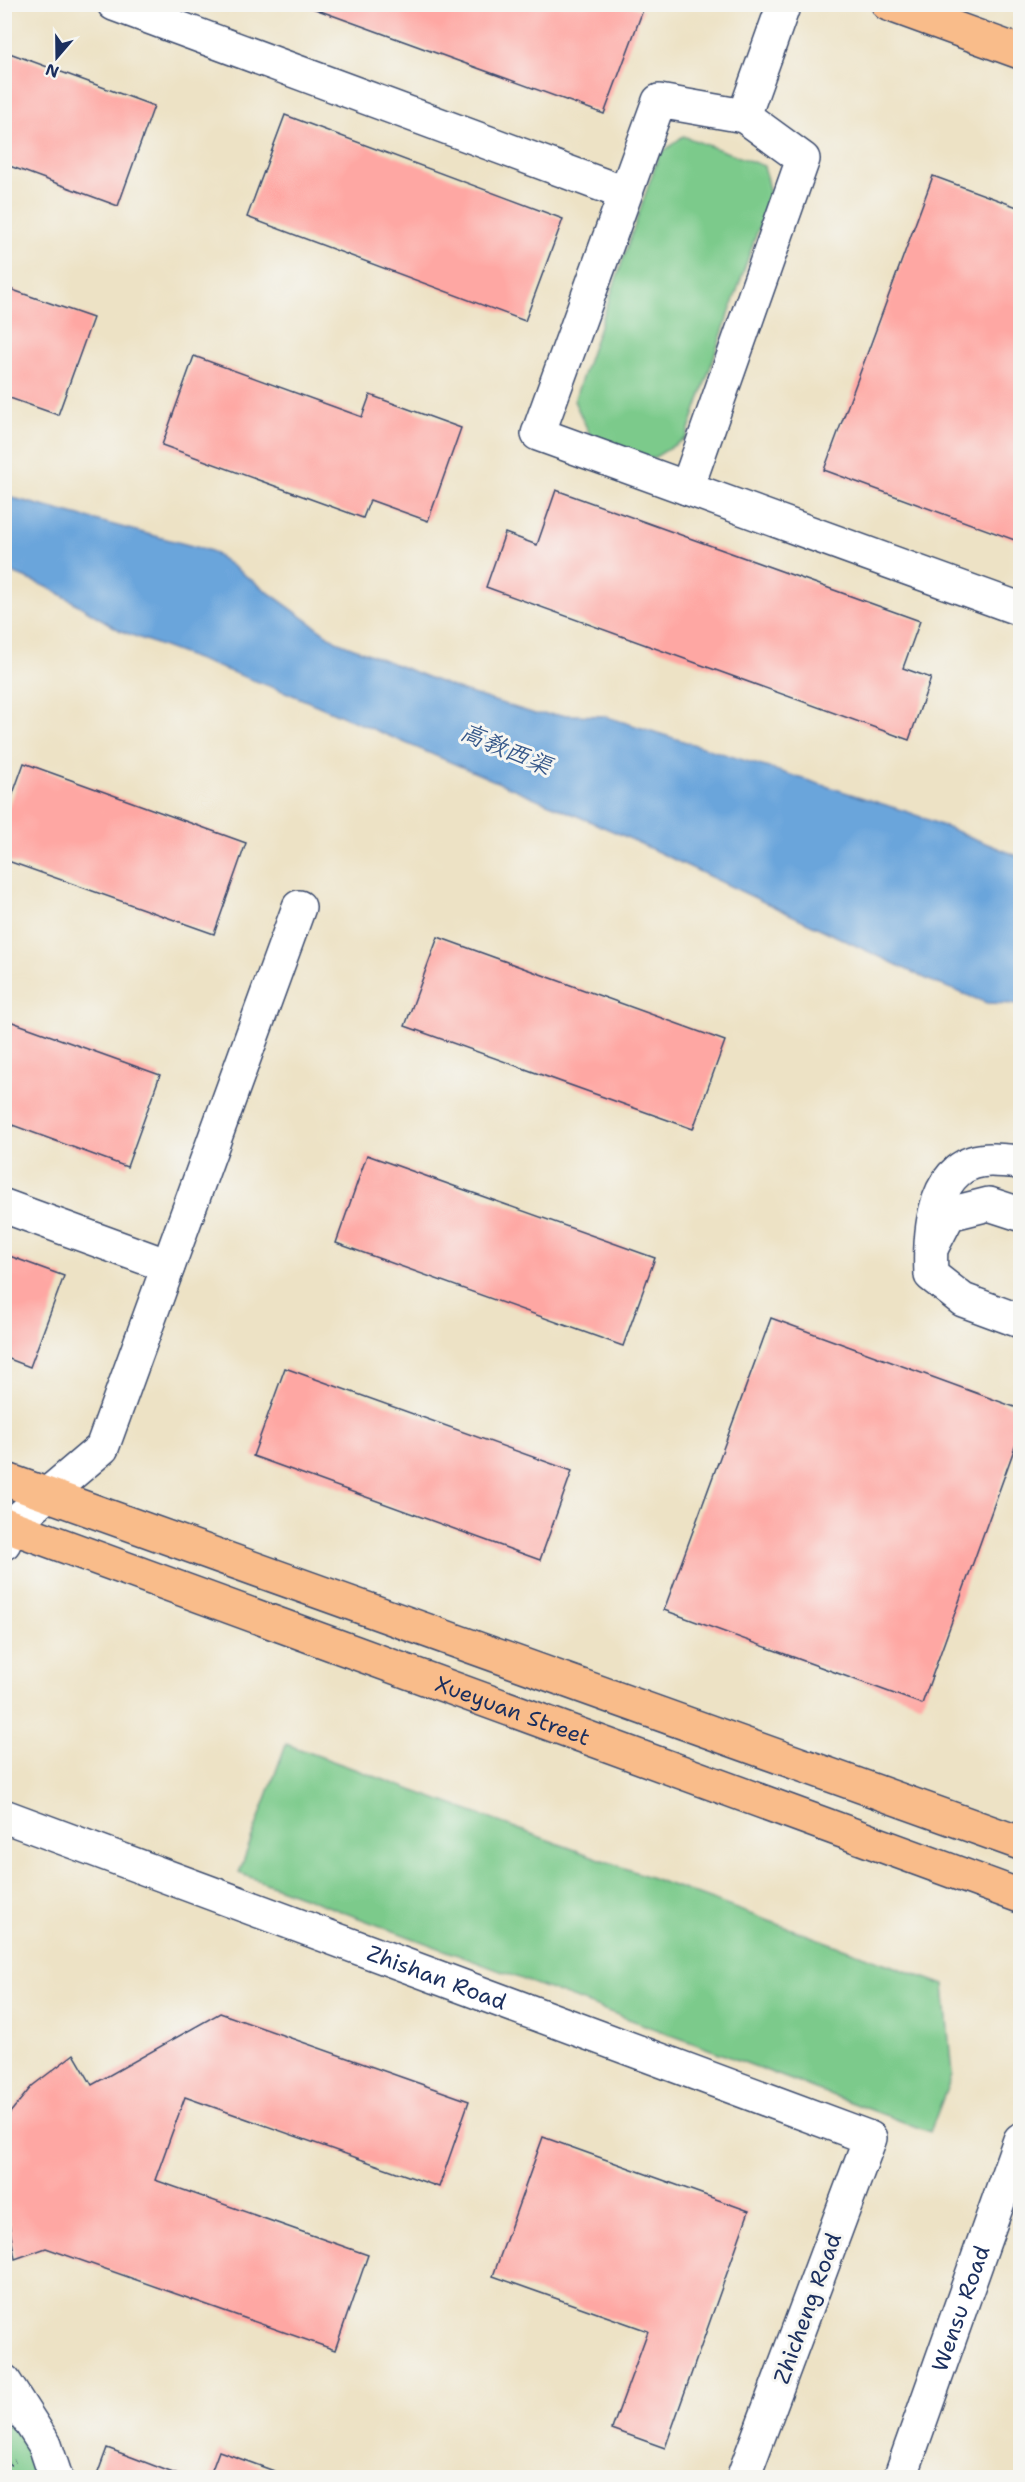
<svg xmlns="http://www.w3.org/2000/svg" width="1025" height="2482" font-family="'Shantell Sans','LXGW WenKai TC',sans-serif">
<rect width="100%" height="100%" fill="#f6f6f2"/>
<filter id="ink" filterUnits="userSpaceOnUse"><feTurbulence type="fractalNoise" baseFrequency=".0167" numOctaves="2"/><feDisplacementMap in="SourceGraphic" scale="12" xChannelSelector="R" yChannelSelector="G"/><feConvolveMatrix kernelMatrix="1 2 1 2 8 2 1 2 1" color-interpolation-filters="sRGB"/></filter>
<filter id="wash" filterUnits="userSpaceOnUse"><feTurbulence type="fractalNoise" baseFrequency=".008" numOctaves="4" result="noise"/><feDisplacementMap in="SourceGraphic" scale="24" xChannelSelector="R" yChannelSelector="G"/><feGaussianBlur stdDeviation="1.35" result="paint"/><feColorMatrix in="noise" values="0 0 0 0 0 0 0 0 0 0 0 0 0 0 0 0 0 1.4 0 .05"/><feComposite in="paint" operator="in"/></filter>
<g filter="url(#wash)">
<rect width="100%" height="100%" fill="#ede2c5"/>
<g fill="#7bca8b" stroke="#4b7c74" stroke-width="1.5">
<path d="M 683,136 L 764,166 L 770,195 L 686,438 L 652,459 L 591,437 L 574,401 L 659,155 Z"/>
<path d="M 286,1744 L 944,1985 L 952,2075 L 930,2132 L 239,1873 Z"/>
<path d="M 4,2381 L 56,2477 L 5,2477 Z"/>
</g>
<path fill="#6aa5db" stroke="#426a9c" stroke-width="1.5" d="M 5,496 L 211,551 L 336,641 L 460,690 L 535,714 L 604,716 L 911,813 L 1020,857 L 1020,1004 L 987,1003 L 931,981 L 622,835 L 288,693 L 121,631 L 52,589 L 5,570 Z"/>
<g id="blocks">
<g fill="#fea7a3">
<path d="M 304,5 L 627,5 L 643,10 L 604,114 Z"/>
<path d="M 4,51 L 154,106 L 118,206 L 4,164 Z"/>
<path d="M 285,115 L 563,219 L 525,321 L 247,217 Z"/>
<path d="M 933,176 L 1020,208 L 1020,542 L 824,470 Z"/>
<path d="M 4,287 L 93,318 L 58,415 L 4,396 Z"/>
<path d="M 194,356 L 362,417 L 370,395 L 461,428 L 428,521 L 370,500 L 363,518 L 162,445 Z"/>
<path d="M 556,490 L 920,621 L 903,668 L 931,678 L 909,740 L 486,587 L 505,533 L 537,545 Z"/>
<path d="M 24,763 L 246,843 L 214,934 L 5,860 L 5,816 Z"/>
<path d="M 438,937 L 725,1041 L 693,1129 L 405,1026 Z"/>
<path d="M 4,1019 L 160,1075 L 127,1167 L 4,1122 Z"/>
<path d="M 367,1155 L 655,1258 L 623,1346 L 336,1243 Z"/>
<path d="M 4,1254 L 64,1276 L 30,1367 L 4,1357 Z"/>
<path d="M 771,1318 L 1020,1409 L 1020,1433 L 922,1704 L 664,1610 Z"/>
<path d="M 285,1368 L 572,1471 L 540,1560 L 253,1456 Z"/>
<path d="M 220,2013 L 469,2101 L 439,2187 L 185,2097 L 155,2180 L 368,2255 L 335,2350 L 46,2248 L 15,2259 L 7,2211 L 4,2211 L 4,2120 L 32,2086 L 74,2054 L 92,2085 Z"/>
<path d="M 543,2137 L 749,2211 L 665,2448 L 612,2429 L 648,2331 L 493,2276 Z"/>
<path d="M 107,2448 L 134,2458 L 186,2478 L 96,2478 Z"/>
<path d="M 219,2451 L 291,2477 L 291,2478 L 209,2478 Z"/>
</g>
</g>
</g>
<g filter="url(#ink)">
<use href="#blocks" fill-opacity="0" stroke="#3a4a6d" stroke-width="1.5"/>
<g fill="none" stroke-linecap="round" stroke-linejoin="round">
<g stroke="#3a4a6d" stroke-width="36">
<g id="minor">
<path d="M 114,4 L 624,193"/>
<path d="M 744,116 L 659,101 L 538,434 L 1020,609"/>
<path d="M 687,488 L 803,159 L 744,116 L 784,4"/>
<path d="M 1020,1163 C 1012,1160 1002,1161 993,1160 C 933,1158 929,1231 931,1275 L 963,1300 L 1020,1321"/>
<path d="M 4,1206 L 168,1266"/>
<path d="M 933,1245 L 949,1214 L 989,1204 L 1020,1214"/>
<path d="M 4,1543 L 10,1526 L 102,1448 L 299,907"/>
<path id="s1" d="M 4,1816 L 870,2138 L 743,2478"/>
<path d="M 4,2381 L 45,2445 L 56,2478"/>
<path id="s2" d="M 900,2478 L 1020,2140"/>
</g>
</g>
<g stroke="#3a4a6d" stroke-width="36">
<g id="major">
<path d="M 888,4 L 1020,52"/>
<path d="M 4,1479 L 1020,1843"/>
<path id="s3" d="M 4,1524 L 1020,1896"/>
</g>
</g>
<path stroke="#3a4a6d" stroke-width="4" stroke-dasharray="1.5 4.5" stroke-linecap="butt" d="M 4,2467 L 15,2461"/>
<use href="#minor" stroke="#fff" stroke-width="33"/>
<use href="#major" stroke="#f9bc8a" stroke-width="33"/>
</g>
</g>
<g text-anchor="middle" stroke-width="6" stroke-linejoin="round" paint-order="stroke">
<g font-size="22" fill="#1b2f5e" stroke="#f6f6f2">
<text dy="8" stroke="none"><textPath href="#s3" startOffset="542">Xueyuan Street</textPath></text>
<text dy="8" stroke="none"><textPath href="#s1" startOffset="462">Zhishan Road</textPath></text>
<text transform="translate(807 2308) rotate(-70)" y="8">Zhicheng Road</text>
<text dy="8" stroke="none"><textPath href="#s2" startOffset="180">Wensu Road</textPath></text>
</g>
<g font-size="24" font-style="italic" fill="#37588a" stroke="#f6f6f2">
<text transform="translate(506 749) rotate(23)" y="8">高教西渠</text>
</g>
</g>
<rect width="1025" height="2482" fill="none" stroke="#f6f6f2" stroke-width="24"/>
<g transform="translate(57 57) rotate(200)" stroke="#f6f6f2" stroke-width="4.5" paint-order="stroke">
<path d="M0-4.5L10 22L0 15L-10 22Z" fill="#1b2f5e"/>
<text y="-9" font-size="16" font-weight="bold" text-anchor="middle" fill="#1b2f5e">N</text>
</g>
</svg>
